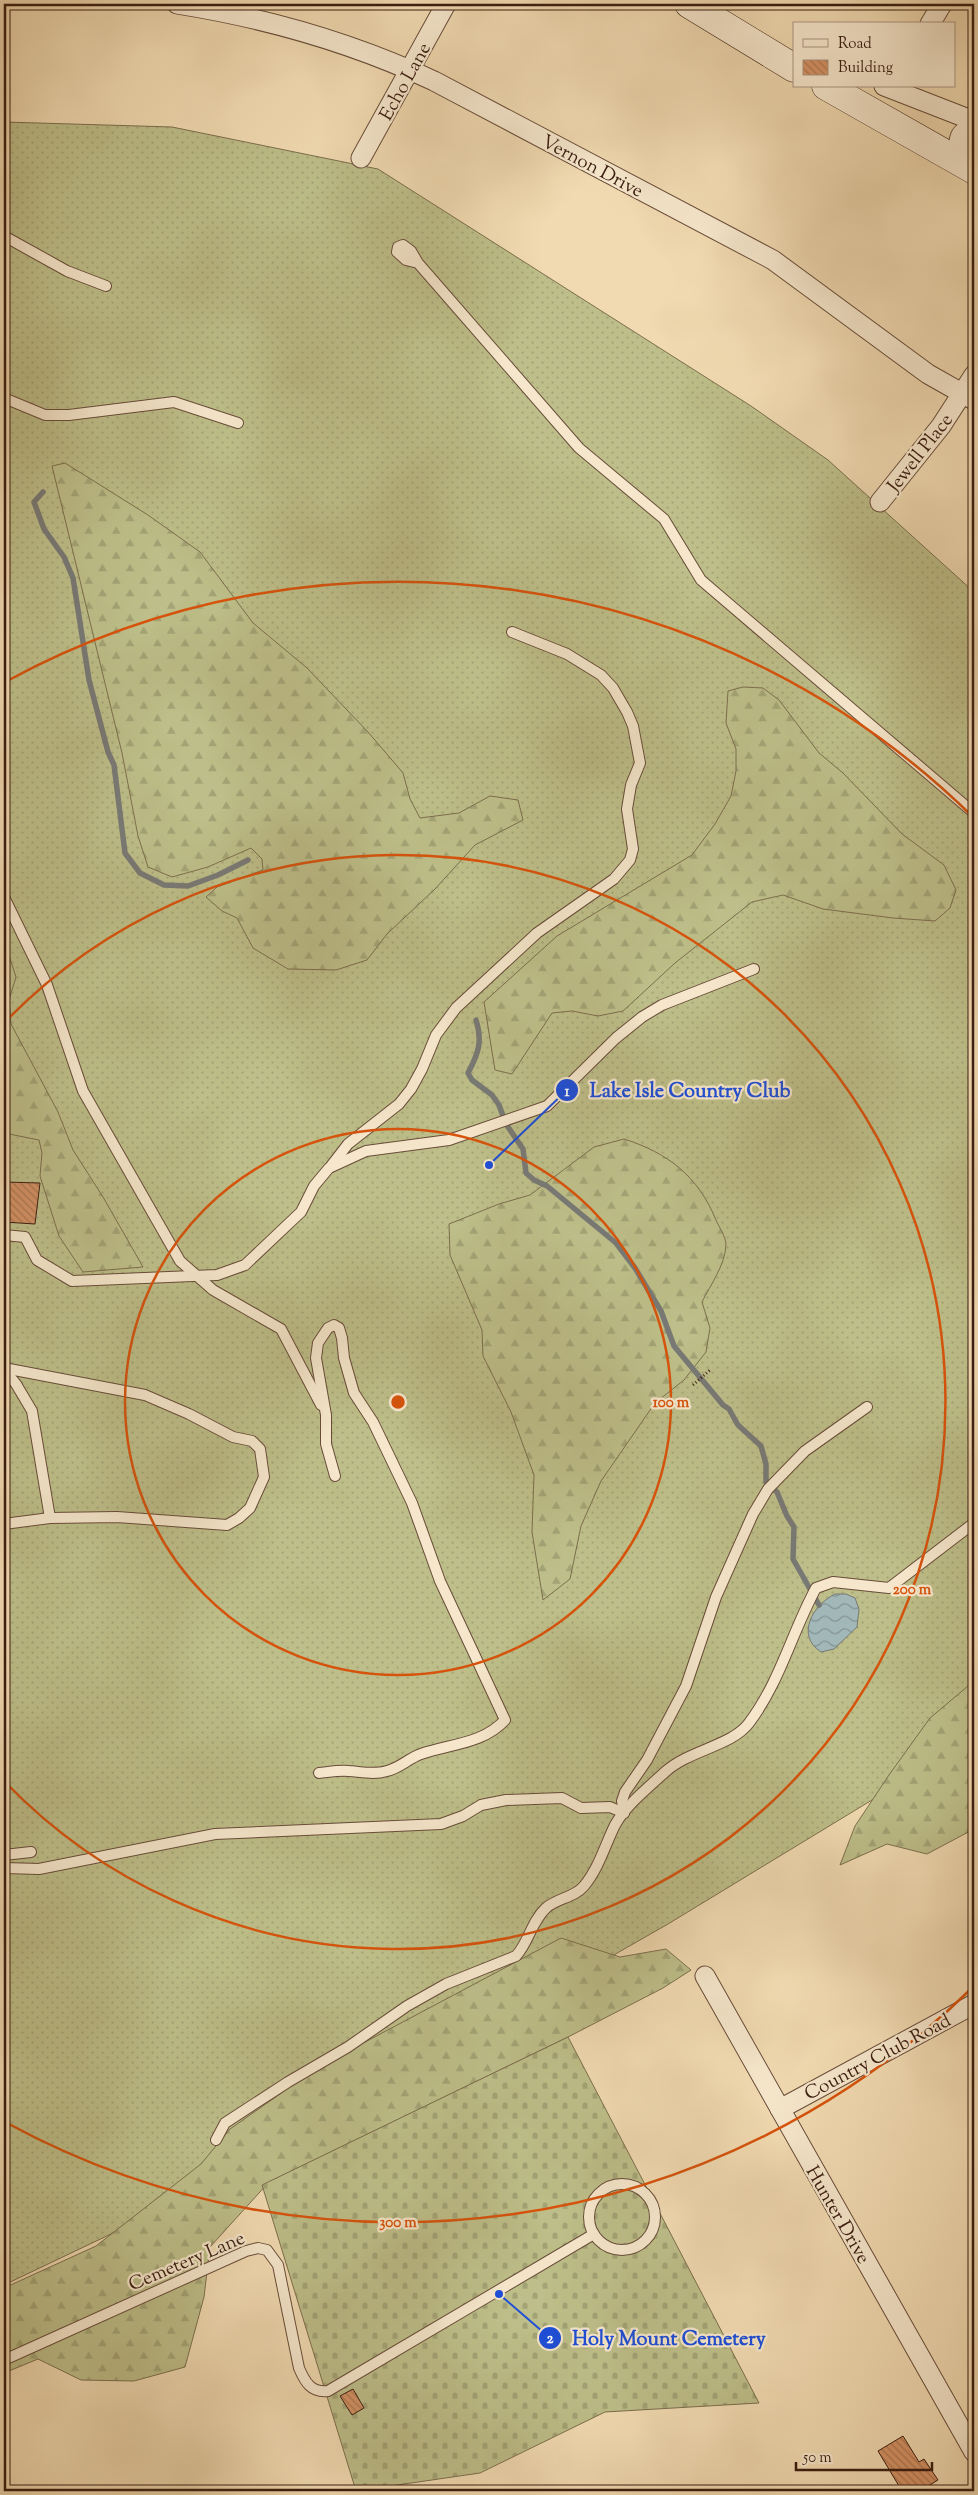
<svg xmlns="http://www.w3.org/2000/svg" width="978" height="2495" font-family="'Sorts Mill Goudy',serif">
<defs>
<pattern id="grass-dots" width="8" height="8" patternUnits="userSpaceOnUse" patternTransform="scale(1.25)"><rect width="8" height="8" fill="#bdbe89"/><path d="M2 2h.1M6 6h.1" fill="none" stroke="#a3a375" stroke-width="1.8" stroke-linecap="round"/></pattern>
<pattern id="forest-firs" width="22" height="20" patternUnits="userSpaceOnUse" patternTransform="scale(1.25)"><rect width="22" height="20" fill="#bdbe89"/><path d="M5 1l3.5 6h-7zM16 11l3.5 6h-7z" fill="#a3a375"/></pattern>
<pattern id="cemetery-stones" width="16" height="16" patternUnits="userSpaceOnUse" patternTransform="scale(1.25)"><rect width="16" height="16" fill="#bdbe89"/><path d="M2 7V4a2 2 0 0 1 4 0v3zM10 15v-3a2 2 0 0 1 4 0v3z" fill="#a3a375"/></pattern>
<pattern id="water-waves" width="16" height="10" patternUnits="userSpaceOnUse" patternTransform="scale(1.25)"><rect width="16" height="10" fill="#a1b7b8"/><path d="M0 5q4-4 8 0t8 0" fill="none" stroke="#849494"/></pattern>
<pattern id="building-back-hatch" width="6" height="6" patternUnits="userSpaceOnUse" patternTransform="scale(1.25)"><rect width="6" height="6" fill="#d49265"/><path d="M-1 5l2 2M0 0l6 6M5-1l2 2" fill="none" stroke="#ad7752"/></pattern>
</defs>
<rect width="100%" height="100%" fill="#f1dab1"/>
<filter id="stains"><feTurbulence type="fractalNoise" baseFrequency=".004" numOctaves="4"/><feColorMatrix values="0 0 0 0 .2 0 0 0 0 .09 0 0 0 0 .02 0 0 0 .5 -.17"/></filter>
<radialGradient id="worn" r=".72"><stop offset=".6" stop-color="#630" stop-opacity="0"/><stop offset="1" stop-color="#630" stop-opacity=".3"/></radialGradient>
<path fill="url(#grass-dots)" stroke="#7c6e4d" d="M 4,122 L 172,127 L 378,169 L 751,406 L 828,460 L 974,592 L 974,1738 L 668,1924 L 199,2192 L 4,2285 Z"/>
<g fill="url(#forest-firs)" stroke="#7c6e4d">
<path d="M 65,463 L 148,515 L 200,552 L 253,623 L 307,668 L 368,732 L 403,773 L 410,799 L 420,818 L 459,813 L 490,796 L 518,800 L 523,820 L 475,845 L 435,889 L 387,934 L 367,960 L 336,970 L 288,969 L 253,948 L 237,918 L 222,911 L 206,897 L 217,887 L 263,870 L 262,859 L 251,848 L 208,867 L 172,877 L 148,867 L 138,836 L 122,753 L 52,466 Z"/>
<path d="M 743,687 L 763,688 L 779,700 L 819,753 L 843,773 L 902,834 L 944,865 L 956,890 L 950,908 L 935,921 L 893,918 L 823,909 L 783,895 L 752,902 L 675,963 L 623,1011 L 598,1016 L 572,1011 L 552,1013 L 512,1074 L 495,1070 L 484,1002 L 557,936 L 692,855 L 715,824 L 731,796 L 736,771 L 736,749 L 726,723 L 728,691 Z"/>
<path d="M 4,940 L 16,977 L 9,1000 L 11,1024 L 58,1112 L 73,1150 L 103,1197 L 143,1267 L 83,1272 L 59,1236 L 40,1176 L 42,1153 L 39,1140 L 4,1133 Z"/>
<path d="M 624,1139 C 668,1153 698,1176 716,1220 C 719,1227 726,1237 726,1245 C 725,1265 711,1284 702,1302 L 710,1328 L 706,1352 L 684,1380 L 655,1403 L 601,1481 L 581,1526 L 570,1579 L 543,1600 L 532,1532 L 534,1475 L 511,1412 L 483,1356 L 482,1330 L 450,1255 L 449,1224 L 499,1204 L 530,1195 L 594,1147 Z"/>
<path d="M 974,1681 L 974,1829 L 927,1854 L 887,1844 L 840,1865 L 855,1826 L 889,1775 L 930,1718 Z"/>
<path d="M 561,1938 L 620,1957 L 666,1949 L 691,1970 L 663,1988 L 568,2037 L 269,2182 L 210,2247 L 204,2297 L 185,2367 L 134,2381 L 81,2380 L 38,2359 L 4,2373 L 4,2288 L 96,2246 L 201,2164 L 230,2129 L 320,2066 Z"/>
</g>
<path fill="url(#cemetery-stones)" stroke="#7c6e4d" d="M 568,2037 L 759,2403 L 605,2412 L 480,2473 L 356,2491 L 262,2185 Z"/>
<path fill="url(#water-waves)" stroke="#787975" d="M 835,1594 L 846,1594 L 855,1598 L 859,1609 L 857,1627 L 834,1649 L 821,1652 C 795,1635 813,1605 835,1594 Z"/>
<g fill="none" stroke-linecap="round" stroke-linejoin="round">
<g stroke="#787975" stroke-width="5.5">
<path d="M 43,492 L 34,502 L 44,529 L 64,557 L 73,578 L 89,680 L 108,752 L 114,765 L 125,853 L 140,873 L 164,885 L 188,886 L 218,875 L 248,860"/>
<path d="M 476,1020 C 483,1042 478,1054 468,1073 L 472,1080 L 492,1095 L 499,1105 L 506,1124 L 523,1149 L 526,1173 L 534,1180 L 547,1186 L 616,1243 L 635,1268 L 661,1311 L 674,1346 L 723,1405 L 729,1409 L 738,1425 L 761,1446 L 766,1464 L 766,1482 L 777,1492 L 787,1516 L 794,1527 L 793,1559 L 819,1605"/>
</g>
</g>
<g fill="url(#building-back-hatch)" stroke="#3a1d11">
<path d="M 4,1182 L 40,1183 L 35,1224 L 4,1222 Z"/>
<path d="M 353,2389 L 364,2408 L 352,2415 L 340,2396 Z"/>
<path d="M 903,2436 L 919,2462 L 924,2459 L 938,2480 L 920,2491 L 902,2491 L 878,2451 Z"/>
</g>
<g fill="none" stroke-linecap="round" stroke-linejoin="round">
<g stroke="#684c39" stroke-width="12">
<g id="lane">
<path d="M 4,236 L 67,271 L 106,286"/>
<path d="M 418,263 L 406,260 L 397,252 L 398,247 L 403,245 L 411,251 L 418,263 L 579,448 L 664,519 L 701,580 L 974,813"/>
<path d="M 4,398 L 45,415 L 69,415 L 174,402 L 238,423"/>
<path d="M 4,897 L 47,985 L 83,1091 L 180,1261 L 213,1290 L 281,1329 L 321,1405"/>
<path d="M 331,1166 L 348,1144 L 399,1104 L 411,1089 L 422,1069 L 436,1035 L 456,1008 L 537,933 L 614,879 L 630,860 L 633,849 L 627,809 L 631,785 L 640,763 L 633,726 L 627,712 L 613,688 L 601,675 L 567,654 L 512,632"/>
<path d="M 4,1235 L 25,1237 L 37,1260 L 72,1281 L 217,1275 L 245,1265 L 301,1212 L 314,1186 L 329,1168 L 366,1151 L 449,1140 L 547,1106 L 616,1038 L 642,1017 L 662,1005 L 754,969"/>
<path d="M 4,1368 L 145,1395 L 189,1414 L 233,1437 L 252,1441 L 260,1449 L 264,1477 L 250,1508 L 239,1518 L 227,1525 L 117,1517 L 50,1518 L 4,1524"/>
<path d="M 4,1369 L 16,1384 L 32,1411 L 50,1518"/>
<path d="M 319,1773 C 329,1772 339,1770 349,1771 C 362,1772 374,1775 387,1771 C 400,1768 409,1758 421,1754 C 450,1744 483,1744 505,1720 L 440,1581 L 412,1503 L 373,1422 L 354,1393 L 344,1358 L 342,1338 L 339,1328 L 334,1325 L 328,1328 L 318,1343 L 316,1358 L 326,1415 L 326,1444 L 335,1476"/>
<path d="M 624,1813 L 622,1801 L 625,1792 L 647,1760 L 686,1686 L 716,1597 L 753,1514 L 768,1489 L 805,1451 L 867,1407"/>
<path d="M 4,1855 L 31,1852"/>
<path d="M 4,1868 L 39,1869 L 215,1834 L 441,1824 L 463,1816 L 481,1805 L 506,1800 L 562,1798 L 581,1808 L 610,1807 L 624,1813"/>
<path d="M 216,2140 L 225,2123 L 288,2082 L 348,2047 L 407,2006 L 446,1984 L 516,1956 C 529,1942 531,1922 546,1908 C 557,1898 574,1898 584,1886 C 599,1868 605,1845 615,1825 C 626,1805 649,1787 665,1772 C 689,1750 732,1746 749,1723 C 780,1682 792,1632 816,1588 L 833,1582 L 889,1588 L 974,1523"/>
<circle cx="622" cy="2217" r="33"/>
<path d="M 4,2360 L 246,2251 L 258,2248 L 267,2250 L 278,2265 L 299,2368 C 305,2382 311,2393 328,2391 L 594,2234"/>
</g>
</g>
<g stroke="#684c39" stroke-width="21">
<g id="street">
<path d="M 177,4 C 265,18 353,43 434,81 L 773,260 L 928,374 L 974,400"/>
<path d="M 930,24 L 942,4"/>
<path d="M 884,86 L 974,121"/>
<path d="M 361,158 L 446,4"/>
<path d="M 965,165 C 959,150 952,132 974,128"/>
<path d="M 880,502 L 941,426 L 974,375"/>
<path d="M 705,1976 L 974,2452"/>
<path d="M 780,2109 L 974,2004"/>
</g>
</g>
<g stroke="#3a1d11" stroke-width="29">
<g id="secondary">
<path d="M 689,4 L 794,68"/>
<path d="M 826,86 L 974,170"/>
</g>
</g>
<path stroke="#3a1d11" stroke-width="3" stroke-dasharray="1 2.5" stroke-linecap="butt" d="M 693,1385 L 710,1370"/>
<use href="#lane" stroke="#f6e7cc" stroke-width="10"/>
<use href="#street" stroke="#f6e7cc" stroke-width="19"/>
<use href="#secondary" stroke="#f6e7cc" stroke-width="28"/>
</g>
<g fill="none" stroke="#d7530c" stroke-width="2.5">
<circle cx="398" cy="1402" r="273"/>
<path d="M5 1022A547 547 0 1 1 5 1782"/>
<path d="M973 1987A820 820 0 0 1 7 2123M7 681A820 820 0 0 1 973 817"/>
</g>
<g text-anchor="middle" stroke-width="4.5" stroke-linejoin="round" paint-order="stroke">
<g font-size="19" fill="#3a1d11" stroke="#f6e7cc">
<text transform="translate(404 81) rotate(-61)" y="7">Echo Lane</text>
<text transform="translate(593 165) rotate(28)" y="7">Vernon Drive</text>
<text transform="translate(919 452) rotate(-52)" y="7">Jewell Place</text>
<text transform="translate(877 2056) rotate(-28)" y="7">Country Club Road</text>
<text transform="translate(839 2214) rotate(60)" y="7">Hunter Drive</text>
<text transform="translate(186 2260) rotate(-23)" y="7">Cemetery Lane</text>
</g>
</g>
<circle cx="398" cy="1402" r="8" fill="#d7530c" stroke="#f6e7cc" stroke-width="2.5"/>
<g font-size="15" text-anchor="middle" font-weight="bold" fill="#d7530c" stroke="#f6e7cc" stroke-width="4.5" stroke-linejoin="round" paint-order="stroke">
<text x="671" y="1407">100 m</text>
<text x="912" y="1594">200 m</text>
<text x="398" y="2227">300 m</text>
</g>
<path fill="none" stroke="#1d4ed8" stroke-width="2" d="M489 1165L567 1090M499 2294L550 2338"/>
<g fill="#1d4ed8" stroke="#f6e7cc" stroke-width="2">
<circle cx="489" cy="1165" r="5"/>
<circle cx="499" cy="2294" r="5"/>
<circle cx="567" cy="1090" r="12"/>
<circle cx="550" cy="2338" r="12"/>
</g>
<g font-size="15" text-anchor="middle" font-weight="bold" fill="#fff">
<text x="567" y="1096">1</text>
<text x="550" y="2343">2</text>
</g>
<g font-size="20" text-anchor="middle" font-weight="bold" fill="#1d4ed8" stroke="#f6e7cc" stroke-width="4.5" stroke-linejoin="round" paint-order="stroke">
<text x="690" y="1097">Lake Isle Country Club</text>
<text x="669" y="2345">Holy Mount Cemetery</text>
</g>
<rect width="978" height="2495" fill="none" stroke="#f1dab1" stroke-width="20"/>
<rect x="5" y="5" width="968" height="2485" fill="none" stroke="#3a1d11" stroke-width="2.5"/>
<rect x="10" y="10" width="958" height="2475" fill="none" stroke="#3a1d11"/>
<rect x="793" y="22" width="162" height="65" fill="#f6e7cc" stroke="#ab9681"/>
<rect x="803" y="39" width="25" height="8" fill="#f6e7cc" stroke="#ab9681"/>
<text x="838" y="48" font-size="15" fill="#3a1d11">Road</text>
<rect x="803" y="60" width="25" height="15" fill="url(#building-back-hatch)" stroke="#ab9681"/>
<text x="838" y="72" font-size="15" fill="#3a1d11">Building</text>
<path d="M796 2462v8h136v-8" fill="none" stroke="#3a1d11" stroke-width="2.5"/>
<text x="803" y="2462" font-size="15" fill="#3a1d11" stroke="#f6e7cc" stroke-width="4" paint-order="stroke">50 m</text>
<rect width="100%" height="100%" filter="url(#stains)"/>
<rect width="100%" height="100%" fill="url(#worn)"/>
</svg>
